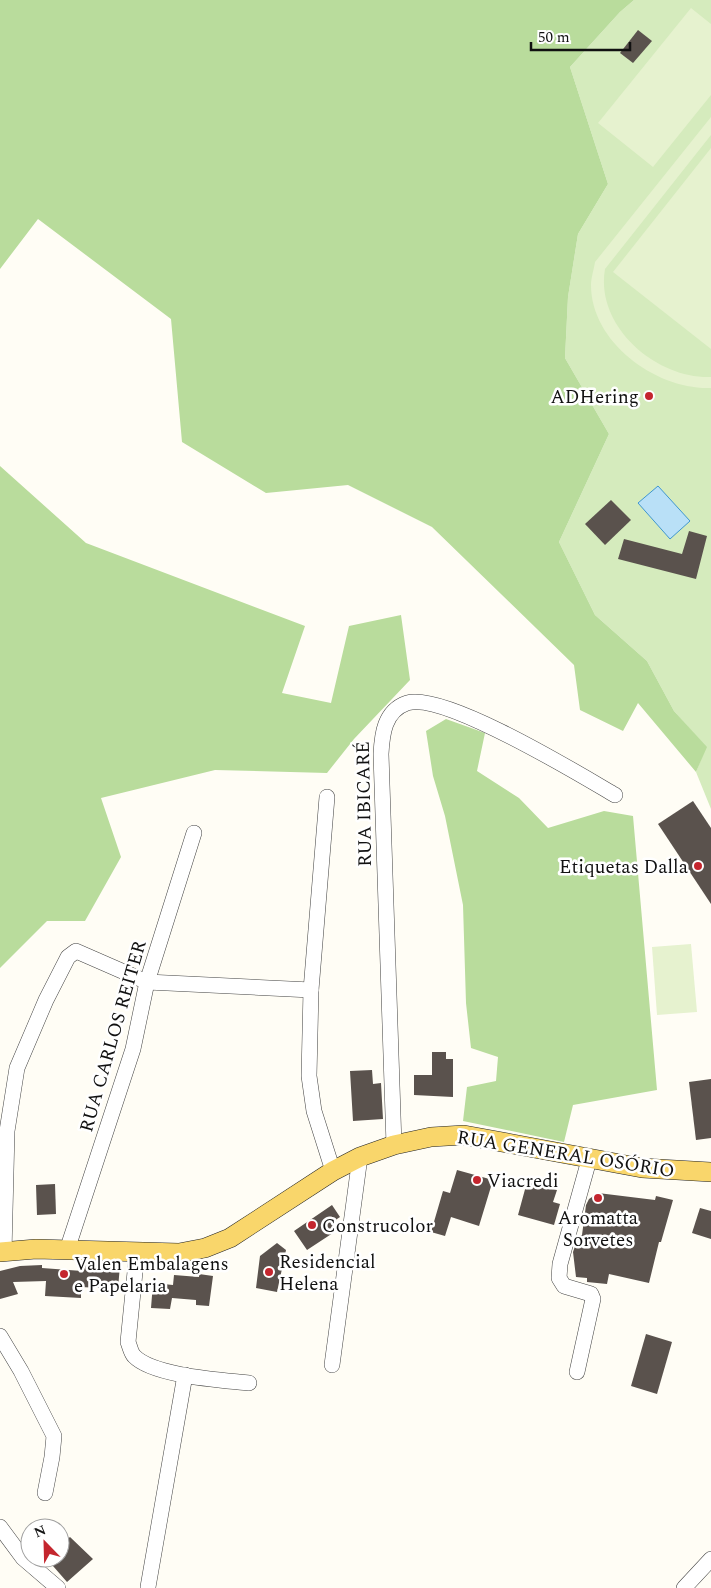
<svg xmlns="http://www.w3.org/2000/svg" width="711" height="1588" font-family="Spectral,serif">
<rect width="100%" height="100%" fill="#fffdf5"/>
<path fill="#d5ebbd" d="M 634,0 L 711,0 L 711,809 L 696,772 L 706,747 L 674,711 L 647,661 L 595,615 L 559,542 L 609,434 L 565,358 L 568,297 L 578,234 L 608,184 L 570,67 L 620,12 Z"/>
<g fill="#b9dc9c">
<path d="M 0,0 L 634,0 L 620,12 L 570,67 L 608,184 L 578,234 L 568,297 L 565,358 L 609,434 L 559,542 L 595,615 L 647,661 L 674,711 L 707,747 L 696,772 L 638,703 L 623,731 L 580,710 L 574,665 L 432,527 L 348,485 L 266,493 L 182,442 L 171,319 L 38,219 L 0,269 Z"/>
<path d="M 0,466 L 86,543 L 305,626 L 282,693 L 331,703 L 349,626 L 401,615 L 410,680 L 354,739 L 327,773 L 215,770 L 101,798 L 121,857 L 85,921 L 47,921 L 0,968 Z"/>
<path d="M 446,719 L 485,733 L 477,771 L 519,798 L 548,828 L 604,811 L 633,816 L 657,1090 L 573,1105 L 564,1142 L 463,1121 L 467,1087 L 496,1081 L 498,1057 L 471,1048 L 466,1003 L 463,905 L 445,816 L 433,776 L 426,731 Z"/>
</g>
<g fill="#e6f2cf">
<path d="M 691,8 L 711,24 L 711,95 L 653,167 L 598,123 Z"/>
<path d="M 711,117 L 711,135 L 605,269 C 595,326 656,379 711,377 L 711,388 C 657,390 591,343 591,285 C 591,278 594,269 595,262 Z"/>
<path d="M 711,148 L 711,349 L 613,272 Z"/>
<path d="M 691,944 L 697,1012 L 657,1015 L 652,947 Z"/>
</g>
<path fill="#b9e0f7" stroke="#3f96cf" d="M 658,486 L 690,521 L 670,539 L 638,503 Z"/>
<g fill="#5a524d">
<path d="M 638,30 L 652,41 L 633,63 L 620,53 Z"/>
<path d="M 611,500 L 631,520 L 605,545 L 585,524 Z"/>
<path d="M 689,531 L 707,536 L 696,579 L 618,559 L 624,539 L 682,554 Z"/>
<path d="M 693,801 L 711,828 L 711,904 L 658,824 Z"/>
<path d="M 432,1052 L 446,1052 L 446,1059 L 453,1059 L 453,1097 L 414,1095 L 414,1075 L 432,1075 Z"/>
<path d="M 372,1070 L 373,1084 L 381,1083 L 383,1119 L 353,1121 L 350,1071 Z"/>
<path d="M 711,1079 L 711,1138 L 696,1140 L 689,1082 Z"/>
<path d="M 457,1170 L 493,1180 L 479,1226 L 451,1217 L 445,1236 L 431,1232 L 443,1191 L 450,1193 Z"/>
<path d="M 527,1182 L 557,1190 L 553,1202 L 560,1204 L 554,1225 L 518,1215 Z"/>
<path d="M 55,1184 L 56,1214 L 37,1215 L 36,1185 Z"/>
<path d="M 598,1193 L 655,1200 L 656,1196 L 673,1200 L 661,1242 L 659,1242 L 649,1283 L 609,1274 L 607,1284 L 587,1282 L 587,1278 L 576,1277 L 573,1252 L 579,1235 L 582,1235 L 586,1205 L 589,1199 Z"/>
<path d="M 332,1205 L 340,1217 L 334,1221 L 339,1229 L 307,1250 L 294,1231 Z"/>
<path d="M 700,1208 L 711,1211 L 711,1239 L 692,1233 Z"/>
<path d="M 277,1243 L 286,1250 L 277,1292 L 256,1288 L 260,1256 Z"/>
<path d="M 83,1263 L 120,1265 L 118,1289 L 81,1287 L 81,1298 L 45,1296 L 46,1281 L 13,1282 L 18,1294 L 0,1299 L 0,1271 L 20,1266 L 42,1265 L 42,1268 L 82,1271 Z"/>
<path d="M 199,1274 L 213,1276 L 209,1306 L 196,1305 L 196,1300 L 172,1298 L 170,1309 L 151,1308 L 153,1283 L 173,1285 L 174,1275 L 199,1277 Z"/>
<path d="M 646,1334 L 672,1342 L 657,1394 L 631,1386 Z"/>
<path d="M 70,1537 L 93,1559 L 67,1582 L 46,1558 L 60,1558 L 60,1545 Z"/>
</g>
<g fill="none" stroke-linecap="round" stroke-linejoin="round">
<g stroke="#444" stroke-width="16">
<g id="minor">
<path d="M 327,797 L 311,990 L 309,1076 L 314,1111 L 333,1171"/>
<path d="M 394,1145 L 381,754 C 382,735 384,711 407,703 C 443,691 579,774 615,795"/>
<path d="M 67,1250 L 133,1049 L 147,982 L 194,833"/>
<path d="M 4,1252 L 7,1131 L 17,1068 L 46,1000 L 68,957 L 76,951 L 147,982 L 311,990"/>
<path d="M 137,1252 L 128,1342 C 130,1347 131,1353 134,1356 C 153,1376 222,1380 249,1383"/>
<path d="M 0,1336 L 21,1371 L 54,1436 L 52,1457 L 45,1493"/>
<path d="M 332,1365 L 360,1157"/>
<path d="M 577,1372 L 593,1299 L 591,1294 L 564,1286 L 559,1278 L 560,1264 L 589,1160"/>
<path d="M 0,1527 L 23,1558 L 58,1588"/>
<path d="M 148,1587 L 185,1375"/>
<path d="M 684,1588 L 711,1559"/>
</g>
</g>
<g stroke="#222" stroke-width="20">
<path id="major" d="M 0,1252 L 36,1249 L 179,1253 L 205,1248 L 230,1238 L 333,1171 L 360,1157 L 394,1145 L 431,1137 L 464,1135 L 642,1168 L 711,1172"/>
</g>
<use href="#minor" stroke="#fff" stroke-width="15"/>
<use href="#major" stroke="#f9d66b" stroke-width="19"/>
</g>
<g fill="#c4262e" stroke="#fff" stroke-width="2">
<circle cx="649" cy="396" r="5"/>
<circle cx="698" cy="866" r="5"/>
<circle cx="477" cy="1180" r="5"/>
<circle cx="598" cy="1198" r="5"/>
<circle cx="312" cy="1225" r="5"/>
<circle cx="269" cy="1272" r="5"/>
<circle cx="64" cy="1274" r="5"/>
</g>
<g text-anchor="middle" stroke-width="5" stroke-linejoin="round" paint-order="stroke">
<g font-size="19" fill="#111" stroke="#fff" text-anchor="start">
<text x="639" y="403" text-anchor="end">ADHering</text>
<text x="688" y="873" text-anchor="end">Etiquetas Dalla</text>
<text x="487" y="1187">Viacredi</text>
<text x="598" y="1224" text-anchor="middle">Aromatta<tspan x="598" dy="22">Sorvetes</tspan></text>
<text x="322" y="1232">Construcolor</text>
<text x="279" y="1268">Residencial<tspan x="279" dy="22">Helena</tspan></text>
<text x="74" y="1270">Valen Embalagens<tspan x="74" dy="22">e Papelaria</tspan></text>
</g>
<g font-size="19" fill="#111" stroke="#fff">
<text transform="translate(363 804) rotate(-91)" y="7">RUA IBICARÉ</text>
<text transform="translate(112 1036) rotate(-74)" y="7">RUA CARLOS REITER</text>
<text transform="translate(566 1153) rotate(9)" y="7">RUA GENERAL OSÓRIO</text>
</g>
</g>
<g transform="translate(45 1543) rotate(337)"><circle r="24" fill="#ffffff" stroke="#a0a0a0"/>
<path d="M0-4L9 19L0 12L-9 19Z" fill="#c4262e"/>
<text y="-8" font-size="14" font-weight="bold" text-anchor="middle" fill="#111111">N</text>
</g>
<path d="M531 42v8h99v-8" fill="none" stroke="#111111" stroke-width="2.5"/>
<text x="538" y="42" font-size="15" fill="#111111" stroke="#ffffff" stroke-width="4" paint-order="stroke">50 m</text>
</svg>
